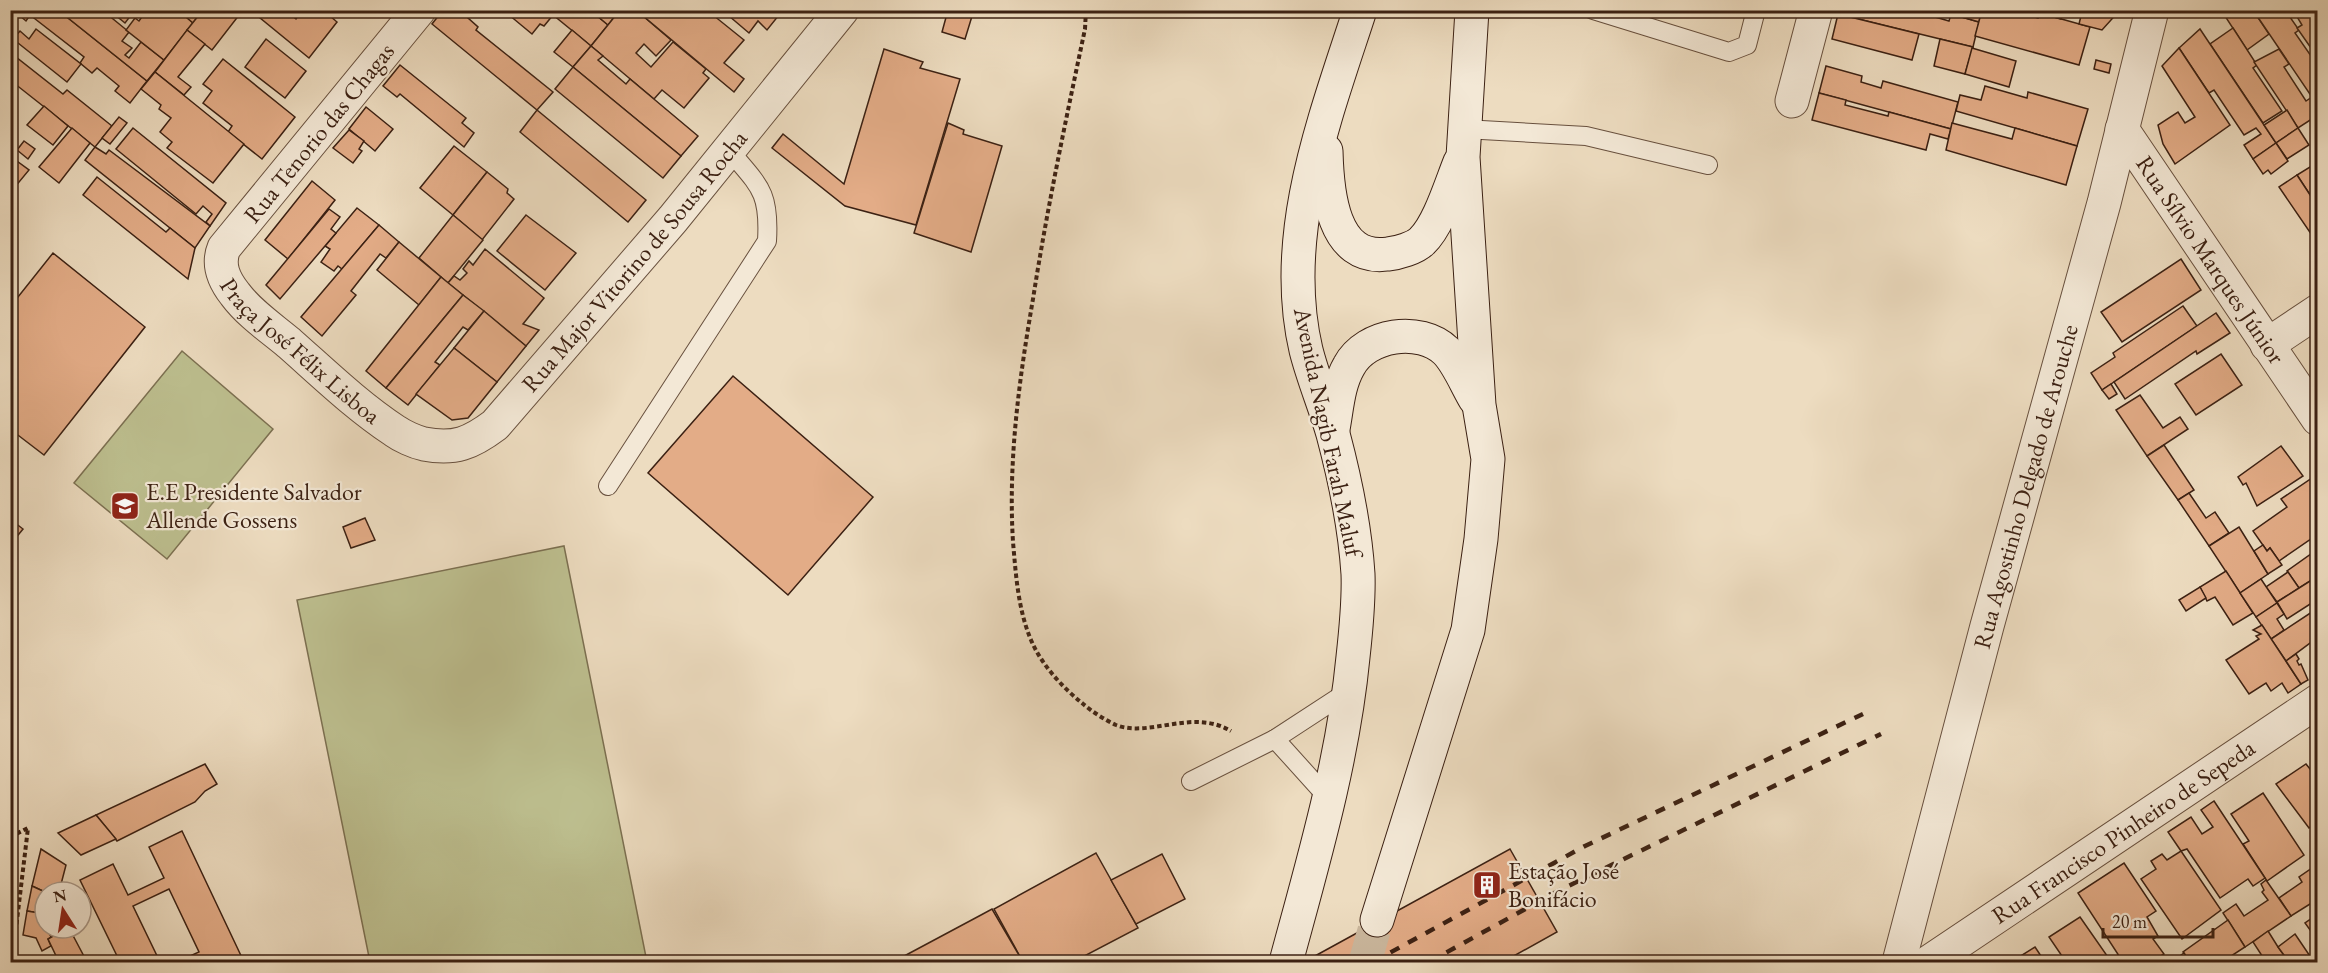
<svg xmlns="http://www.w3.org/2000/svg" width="2328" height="973" font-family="'EB Garamond',serif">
<rect width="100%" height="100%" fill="#eddcc0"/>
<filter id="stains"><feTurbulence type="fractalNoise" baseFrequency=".00333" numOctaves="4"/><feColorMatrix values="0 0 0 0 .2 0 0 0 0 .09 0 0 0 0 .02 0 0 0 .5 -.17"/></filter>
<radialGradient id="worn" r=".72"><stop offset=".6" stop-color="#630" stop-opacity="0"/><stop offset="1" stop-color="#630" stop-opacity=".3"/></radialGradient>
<g fill="#bdbf8f" stroke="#7c7051" stroke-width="1.5">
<path d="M 182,351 L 273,429 L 167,559 L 74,483 Z"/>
<path d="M 564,546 L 647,962 L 370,962 L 297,600 Z"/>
</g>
<g fill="#e3ac87" stroke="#3c2113" stroke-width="1.5">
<path d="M 13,10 L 58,10 L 147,81 L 130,103 L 115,91 L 119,86 L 97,68 L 92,73 L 80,63 L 84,57 L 30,15 L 26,21 Z"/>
<path d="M 58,10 L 102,10 L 129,32 L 122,41 L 132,48 L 125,55 L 129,58 L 141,42 L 164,60 L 147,81 Z"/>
<path d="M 109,10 L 135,10 L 125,23 Z"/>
<path d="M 147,10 L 178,10 L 193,23 L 164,60 L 126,30 L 135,18 L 139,21 Z"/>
<path d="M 178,10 L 203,10 L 193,23 Z"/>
<path d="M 203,10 L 243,10 L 212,50 L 187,30 Z"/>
<path d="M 256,10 L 285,10 L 296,19 L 302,10 L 323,10 L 337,22 L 309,58 L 254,13 Z"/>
<path d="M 443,10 L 459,10 L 478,27 L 476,30 L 553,92 L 537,110 L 432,24 Z"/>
<path d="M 503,10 L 547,10 L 553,15 L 544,26 L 540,24 L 532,34 Z"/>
<path d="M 547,10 L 581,10 L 585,14 L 590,10 L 608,25 L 591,46 Z"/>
<path d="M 590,10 L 620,10 L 608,25 Z"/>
<path d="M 620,10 L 636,10 L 671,40 L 656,56 L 644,44 L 636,53 L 651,67 L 673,42 L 706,69 L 703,73 L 709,78 L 684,108 L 662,90 L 654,99 L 591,46 Z"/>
<path d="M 636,10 L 698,10 L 705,16 L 708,11 L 744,40 L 724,63 L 744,79 L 734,92 Z"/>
<path d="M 722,10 L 783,10 L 767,30 L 758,21 L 749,33 Z"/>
<path d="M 948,10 L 973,13 L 965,39 L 942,32 Z"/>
<path d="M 1839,10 L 1911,10 L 1949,21 L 1951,14 L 1979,22 L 1973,47 L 1838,14 Z"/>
<path d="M 1956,10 L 1982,10 L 1979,22 L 1955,15 Z"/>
<path d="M 1982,10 L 2009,10 L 2038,18 L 2040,13 L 2090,27 L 2079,65 L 1975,36 Z"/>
<path d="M 2052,10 L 2120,10 L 2102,30 L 2079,24 L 2081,16 L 2064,11 L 2061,19 L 2050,16 Z"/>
<path d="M 2227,10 L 2253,10 L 2269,34 L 2247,50 L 2223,13 Z"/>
<path d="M 2253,10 L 2285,10 L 2299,30 L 2295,33 L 2318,66 L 2318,106 Z"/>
<path d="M 2293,10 L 2318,10 L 2318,58 L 2297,28 L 2302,25 Z"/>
<path d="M 1838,14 L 1919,34 L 1912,60 L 1832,39 Z"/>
<path d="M 2233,28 L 2257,65 L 2253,68 L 2282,111 L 2263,123 L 2210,44 Z"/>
<path d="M 36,29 L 81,64 L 67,82 L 13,39 L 20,31 L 29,39 Z"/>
<path d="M 2200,29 L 2276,143 L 2253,159 L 2244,145 L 2261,134 L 2256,128 L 2244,135 L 2214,90 L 2209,93 L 2179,48 Z"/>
<path d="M 187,30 L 205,44 L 178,77 L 191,87 L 184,95 L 155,72 Z"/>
<path d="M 572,30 L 591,46 L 573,67 L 554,52 Z"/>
<path d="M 266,39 L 306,71 L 285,98 L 245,67 Z"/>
<path d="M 1940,39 L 1973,47 L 1965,74 L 1934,66 Z"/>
<path d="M 10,45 L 14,48 L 11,53 L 63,94 L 67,90 L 112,126 L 95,147 L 10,80 Z"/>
<path d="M 591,46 L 603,56 L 598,60 L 626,84 L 630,79 L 698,136 L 681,156 L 573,67 Z"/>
<path d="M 1972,48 L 2016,61 L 2009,87 L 1965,74 Z"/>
<path d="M 2179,48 L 2230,125 L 2175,164 L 2163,144 L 2158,125 L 2178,112 L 2185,123 L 2195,117 L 2162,66 Z"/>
<path d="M 884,49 L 923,62 L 920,68 L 960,79 L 916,225 L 845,206 L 772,148 L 783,134 L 844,184 Z"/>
<path d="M 2279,49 L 2289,64 L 2284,67 L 2306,101 L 2312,97 L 2318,106 L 2318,115 L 2298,128 L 2254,62 Z"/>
<path d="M 223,59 L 295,117 L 262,159 L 228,132 L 232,126 L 203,103 L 212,91 L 203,84 Z"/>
<path d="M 2096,60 L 2111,64 L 2109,73 L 2094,69 Z"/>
<path d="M 400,65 L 466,118 L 462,123 L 474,133 L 464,147 L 400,94 L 397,97 L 383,86 Z"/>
<path d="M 1826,66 L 1862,76 L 1861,82 L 1881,88 L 1883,81 L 1958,102 L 1951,129 L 1819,93 Z"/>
<path d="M 573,67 L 681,156 L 663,178 L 555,89 Z"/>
<path d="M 155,72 L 244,144 L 213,183 L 167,148 L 172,142 L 160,132 L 171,118 L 159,109 L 161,105 L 141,89 Z"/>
<path d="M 1985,86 L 2027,98 L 2028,92 L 2088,109 L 2077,146 L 1956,111 L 1960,95 L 1981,100 Z"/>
<path d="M 1819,93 L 1846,100 L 1845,105 L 1888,116 L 1889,112 L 1951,129 L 1948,139 L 1930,134 L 1926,150 L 1812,120 Z"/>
<path d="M 44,106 L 68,126 L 53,145 L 27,125 Z"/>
<path d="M 366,107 L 393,129 L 375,151 L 349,129 Z"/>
<path d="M 537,110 L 646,200 L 628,222 L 520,132 Z"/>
<path d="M 2287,110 L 2298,128 L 2276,143 L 2264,125 Z"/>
<path d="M 119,117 L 127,123 L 110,144 L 102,138 Z"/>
<path d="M 948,123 L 964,130 L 963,134 L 1002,146 L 971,252 L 914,233 Z"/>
<path d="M 1952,123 L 2012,139 L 2015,128 L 2077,146 L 2066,185 L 1946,150 Z"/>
<path d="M 72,128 L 90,143 L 59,183 L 39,167 Z"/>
<path d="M 133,128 L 226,203 L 210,226 L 206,222 L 212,214 L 203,206 L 196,214 L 116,149 Z"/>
<path d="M 2298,128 L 2309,145 L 2287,159 L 2276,143 Z"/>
<path d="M 349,130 L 364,141 L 359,149 L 362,151 L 353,163 L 333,148 Z"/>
<path d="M 24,141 L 35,149 L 28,159 L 17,150 Z"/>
<path d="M 2276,143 L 2288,161 L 2271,174 L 2268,170 L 2263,174 L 2253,159 Z"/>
<path d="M 454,146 L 487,172 L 453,215 L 420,188 Z"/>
<path d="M 95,147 L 106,154 L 109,150 L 210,226 L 195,248 L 85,160 Z"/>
<path d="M 10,156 L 29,170 L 10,193 Z"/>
<path d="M 2318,162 L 2318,207 L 2297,175 Z"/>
<path d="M 487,172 L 508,189 L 507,193 L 514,199 L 482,240 L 453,215 Z"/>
<path d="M 2297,175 L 2318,207 L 2318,244 L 2279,187 Z"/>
<path d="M 97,177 L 166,232 L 170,228 L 195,248 L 188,279 L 83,195 Z"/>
<path d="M 312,181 L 335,200 L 288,259 L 265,240 Z"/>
<path d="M 357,208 L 379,225 L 342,269 L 338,266 L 334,271 L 321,262 L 330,249 L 325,246 Z"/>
<path d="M 329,209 L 340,217 L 331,229 L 336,233 L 280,299 L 266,285 Z"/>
<path d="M 453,215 L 483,240 L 448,283 L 419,258 Z"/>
<path d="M 526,215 L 576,253 L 545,290 L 497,251 Z"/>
<path d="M 379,225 L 399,242 L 386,258 L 380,254 L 351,291 L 356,295 L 322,336 L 301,317 Z"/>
<path d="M 399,242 L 441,277 L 419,305 L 377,270 Z"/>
<path d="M 485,249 L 544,298 L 523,324 L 539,330 L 526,346 L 448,283 L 454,276 L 460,280 L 467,273 L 463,269 L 469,261 L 473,265 Z"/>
<path d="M 53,253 L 145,327 L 44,455 L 10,429 L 10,307 Z"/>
<path d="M 2181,259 L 2201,290 L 2122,342 L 2101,312 Z"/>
<path d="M 441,277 L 463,295 L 386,388 L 366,371 Z"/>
<path d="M 463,295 L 484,311 L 468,330 L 463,327 L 435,362 L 440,365 L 408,405 L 386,388 Z"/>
<path d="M 2183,306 L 2197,326 L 2102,390 L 2091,373 L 2115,357 L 2113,353 Z"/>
<path d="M 484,311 L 526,346 L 497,382 L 454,348 Z"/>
<path d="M 2216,313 L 2230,333 L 2197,354 L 2196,351 L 2125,399 L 2114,382 Z"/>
<path d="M 454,348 L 497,382 L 468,418 L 452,420 L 416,394 Z"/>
<path d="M 2221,354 L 2242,385 L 2196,415 L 2175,384 Z"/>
<path d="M 733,376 L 873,497 L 788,595 L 648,473 Z"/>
<path d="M 2111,384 L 2117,394 L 2109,399 L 2102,390 Z"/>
<path d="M 2140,395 L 2163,428 L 2180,417 L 2188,429 L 2147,456 L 2116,410 Z"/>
<path d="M 2164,445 L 2194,490 L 2178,500 L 2147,456 Z"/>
<path d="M 2281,446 L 2303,476 L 2257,506 L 2246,483 L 2243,485 L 2238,477 Z"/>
<path d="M 2318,474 L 2318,534 L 2279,561 L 2270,548 L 2267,551 L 2253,531 L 2287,507 L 2281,499 Z"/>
<path d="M 2189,493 L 2206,518 L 2215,512 L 2229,533 L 2209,546 L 2178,500 Z"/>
<path d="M 365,518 L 375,540 L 351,548 L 343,527 Z"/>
<path d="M 10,519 L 23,529 L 10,545 Z"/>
<path d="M 2239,527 L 2268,574 L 2240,593 L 2209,546 Z"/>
<path d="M 2263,545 L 2267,551 L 2270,548 L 2282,565 L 2268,574 L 2254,551 Z"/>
<path d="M 2318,549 L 2318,576 L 2299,588 L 2287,571 Z"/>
<path d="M 2226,571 L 2253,613 L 2233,625 L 2215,597 L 2207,601 L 2200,587 Z"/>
<path d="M 2288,572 L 2299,588 L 2277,602 L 2266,587 Z"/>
<path d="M 2318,576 L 2318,599 L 2287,619 L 2277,602 Z"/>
<path d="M 2261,579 L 2277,603 L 2256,617 L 2240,593 Z"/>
<path d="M 2200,587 L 2206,598 L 2186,611 L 2179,600 Z"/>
<path d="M 2277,603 L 2284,614 L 2277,619 L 2284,630 L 2271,639 L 2256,617 Z"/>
<path d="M 2318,608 L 2318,637 L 2286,661 L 2271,639 Z"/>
<path d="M 2262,625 L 2301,684 L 2288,693 L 2282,683 L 2271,691 L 2266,683 L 2249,694 L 2226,660 L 2259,639 L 2256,636 L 2261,634 L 2253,630 Z"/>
<path d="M 2296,654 L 2299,659 L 2297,661 L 2299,665 L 2301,664 L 2308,680 L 2301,684 L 2286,661 Z"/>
<path d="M 205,764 L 217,784 L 205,791 L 195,802 L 117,841 L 96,815 Z"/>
<path d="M 2306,764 L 2318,779 L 2318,823 L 2309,828 L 2276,784 Z"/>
<path d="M 2263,793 L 2304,855 L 2267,881 L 2243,844 L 2249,841 L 2231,814 Z"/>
<path d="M 2214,801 L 2265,878 L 2253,886 L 2248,879 L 2220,898 L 2187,849 L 2181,851 L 2168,832 L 2191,817 L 2202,834 L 2213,827 L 2201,810 Z"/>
<path d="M 96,815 L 116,839 L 81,855 L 58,833 Z"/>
<path d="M 182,831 L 244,962 L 177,962 L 199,952 L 169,889 L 133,906 L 160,962 L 120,962 L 80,880 L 113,864 L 128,895 L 164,878 L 149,847 Z"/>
<path d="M 41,849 L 66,865 L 59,892 L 45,892 L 32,886 Z"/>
<path d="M 1510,849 L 1557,932 L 1503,962 L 1304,962 Z"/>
<path d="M 2181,851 L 2221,910 L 2182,939 L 2141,879 L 2156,869 L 2151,861 L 2162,854 L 2167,860 Z"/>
<path d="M 1096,853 L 1138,928 L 1073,962 L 1023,962 L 994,909 Z"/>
<path d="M 1162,854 L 1185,899 L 1136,924 L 1111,880 Z"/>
<path d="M 2124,863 L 2156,911 L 2147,917 L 2158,936 L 2153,939 L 2164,954 L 2151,962 L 2123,962 L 2078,893 Z"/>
<path d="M 2318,864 L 2318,899 L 2291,916 L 2279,898 L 2302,882 L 2299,877 Z"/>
<path d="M 2266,880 L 2291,916 L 2245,947 L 2223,913 L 2236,904 L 2244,916 L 2268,900 L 2262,892 L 2264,890 L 2261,884 Z"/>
<path d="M 32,886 L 45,892 L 45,909 L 39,913 L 27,911 Z"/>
<path d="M 992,909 L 1023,962 L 893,962 L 981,915 Z"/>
<path d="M 27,911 L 39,913 L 51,937 L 48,939 L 51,946 L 42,951 L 36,938 L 23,935 Z"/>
<path d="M 2318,914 L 2318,941 L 2305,923 Z"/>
<path d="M 2080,917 L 2110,960 L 2107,962 L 2066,962 L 2049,937 Z"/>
<path d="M 2228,920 L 2245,947 L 2222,962 L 2190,962 L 2183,952 Z"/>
<path d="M 67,928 L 69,928 L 87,962 L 59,962 L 48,939 Z"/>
<path d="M 2268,931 L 2278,947 L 2289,962 L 2266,962 L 2253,942 Z"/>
<path d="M 2295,934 L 2314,962 L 2289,962 L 2278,947 Z"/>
<path d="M 2035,947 L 2045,962 L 2011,962 Z"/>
<path d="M 2184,953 L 2190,962 L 2171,962 Z"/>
<path d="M 2118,955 L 2123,962 L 2107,962 L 2110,960 Z"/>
</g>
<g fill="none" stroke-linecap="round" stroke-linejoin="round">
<path stroke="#cab79d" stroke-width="33" stroke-dasharray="33 16" stroke-linecap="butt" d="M 1365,962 L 1377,920"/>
<g stroke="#68503e" stroke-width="20">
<g id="lane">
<path d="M 1593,10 L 1729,52 L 1747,45 L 1756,10"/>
<path d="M 1464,129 L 1586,136 L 1708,165"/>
<path d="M 608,486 L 767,241 C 770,191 759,186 729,150"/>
<path d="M 1275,739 L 1330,800"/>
<path d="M 1191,781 L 1275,739 L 1350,690"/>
</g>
</g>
<g stroke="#68503e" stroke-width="35">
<g id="street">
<path id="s1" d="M 419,10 L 224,248 C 217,265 224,280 235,294 C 249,313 271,328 289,343 C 323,373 357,406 395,431 C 402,436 415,442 424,444 C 455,450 471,443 495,425 L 673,219 L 842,10"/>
<path d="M 1792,101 L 1816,10"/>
<path id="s2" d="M 2122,129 L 2318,419"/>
<path d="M 2267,345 L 2318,311"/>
<path id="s3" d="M 1899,962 L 1987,626 L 2104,203 L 2152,10"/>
<path id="s4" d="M 1929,962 L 2318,701"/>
</g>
</g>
<g stroke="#3c2113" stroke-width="35">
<g id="secondary">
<path d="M 1326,151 C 1327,191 1332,262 1388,254 C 1398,253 1415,248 1422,241 C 1439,225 1451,184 1460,162"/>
<path d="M 1333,429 C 1337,408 1338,385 1349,366 C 1366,334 1420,326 1446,351 C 1458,363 1466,384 1475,399"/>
<path d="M 1377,920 L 1468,630 L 1481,539 L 1488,459 L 1479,405 L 1463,157 L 1472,10"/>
<path d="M 1286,962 C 1313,862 1343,761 1353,657 C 1356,630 1359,601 1358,574 C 1355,527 1345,479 1333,434 C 1325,406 1313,378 1306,350 C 1279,235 1325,118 1360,10"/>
</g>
</g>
<g stroke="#3c2113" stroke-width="4" stroke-dasharray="4.5 3" stroke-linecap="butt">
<path d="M 1086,10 L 1085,29 C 1066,119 1047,209 1033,299 C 1019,380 1008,461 1013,542 C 1016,576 1018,609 1031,640 C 1041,664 1062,687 1082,703 C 1091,711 1105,720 1116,725 C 1150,738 1192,708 1231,731"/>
<path d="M 10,837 L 28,828 L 12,962"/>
</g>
<use href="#lane" stroke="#f3e8d6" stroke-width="18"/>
<use href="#street" stroke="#f3e8d6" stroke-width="33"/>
<use href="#secondary" stroke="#f3e8d6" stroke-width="33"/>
<g stroke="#3c2113" stroke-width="4.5" stroke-dasharray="10 10" stroke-linecap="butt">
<path d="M 1373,962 L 1585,846 L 1863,714"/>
<path d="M 1429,962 L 1558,891 L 1881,734"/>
</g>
</g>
<defs>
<g id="school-square" transform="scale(1.5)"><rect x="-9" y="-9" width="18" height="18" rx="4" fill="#8f2418" stroke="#f3e8d6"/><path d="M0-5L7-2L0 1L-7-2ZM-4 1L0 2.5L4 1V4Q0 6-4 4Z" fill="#fff"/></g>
<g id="building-square" transform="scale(1.5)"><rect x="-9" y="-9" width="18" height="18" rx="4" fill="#8f2418" stroke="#f3e8d6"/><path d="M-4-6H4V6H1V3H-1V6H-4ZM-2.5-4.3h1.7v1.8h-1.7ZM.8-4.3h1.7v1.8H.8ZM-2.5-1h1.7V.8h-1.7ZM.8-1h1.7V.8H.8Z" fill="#fff"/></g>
</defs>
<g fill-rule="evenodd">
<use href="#school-square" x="125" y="506"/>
<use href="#building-square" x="1487" y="885"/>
</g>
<g text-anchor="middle" stroke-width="4.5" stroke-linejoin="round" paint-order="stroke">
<g font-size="24" fill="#3c2113" stroke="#f3e8d6">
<text transform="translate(319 133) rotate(-51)" y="8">Rua Tenorio das Chagas</text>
<text dy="8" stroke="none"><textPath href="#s2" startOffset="158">Rua Sílvio Marques Júnior</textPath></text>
<text dy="8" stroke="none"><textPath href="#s1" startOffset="892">Rua Major Vitorino de Sousa Rocha</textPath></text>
<text dy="8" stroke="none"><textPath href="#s1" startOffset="444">Praça José Félix Lisboa</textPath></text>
<text transform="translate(1328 432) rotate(78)" y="8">Avenida Nagib Farah Maluf</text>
<text dy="8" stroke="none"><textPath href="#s3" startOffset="492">Rua Agostinho Delgado de Arouche</textPath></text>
<text dy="8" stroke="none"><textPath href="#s4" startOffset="234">Rua Francisco Pinheiro de Sepeda</textPath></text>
</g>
<g font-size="24" fill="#3c2113" stroke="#f3e8d6" text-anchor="start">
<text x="146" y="500">E.E Presidente Salvador<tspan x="146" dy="28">Allende Gossens</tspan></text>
<text x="1508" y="879">Estação José<tspan x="1508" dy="28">Bonifácio</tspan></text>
</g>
</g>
<rect width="2328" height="973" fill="none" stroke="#eddcc0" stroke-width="36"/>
<rect x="12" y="12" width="2304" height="949" fill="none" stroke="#3c2113" stroke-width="3"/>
<rect x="18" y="18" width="2292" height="937" fill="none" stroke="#3c2113" stroke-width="1.5"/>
<g transform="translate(63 910) rotate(348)"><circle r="28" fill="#f3e8d6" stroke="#aa9888" stroke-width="1.5"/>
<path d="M0-4.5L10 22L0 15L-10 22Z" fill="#8f2418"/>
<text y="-9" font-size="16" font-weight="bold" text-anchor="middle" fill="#3c2113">N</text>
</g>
<path d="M2103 928v9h110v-9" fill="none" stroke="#3c2113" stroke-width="3"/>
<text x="2112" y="928" font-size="18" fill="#3c2113" stroke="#f3e8d6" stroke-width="4.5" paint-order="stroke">20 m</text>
<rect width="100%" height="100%" filter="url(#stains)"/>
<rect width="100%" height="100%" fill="url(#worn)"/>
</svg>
